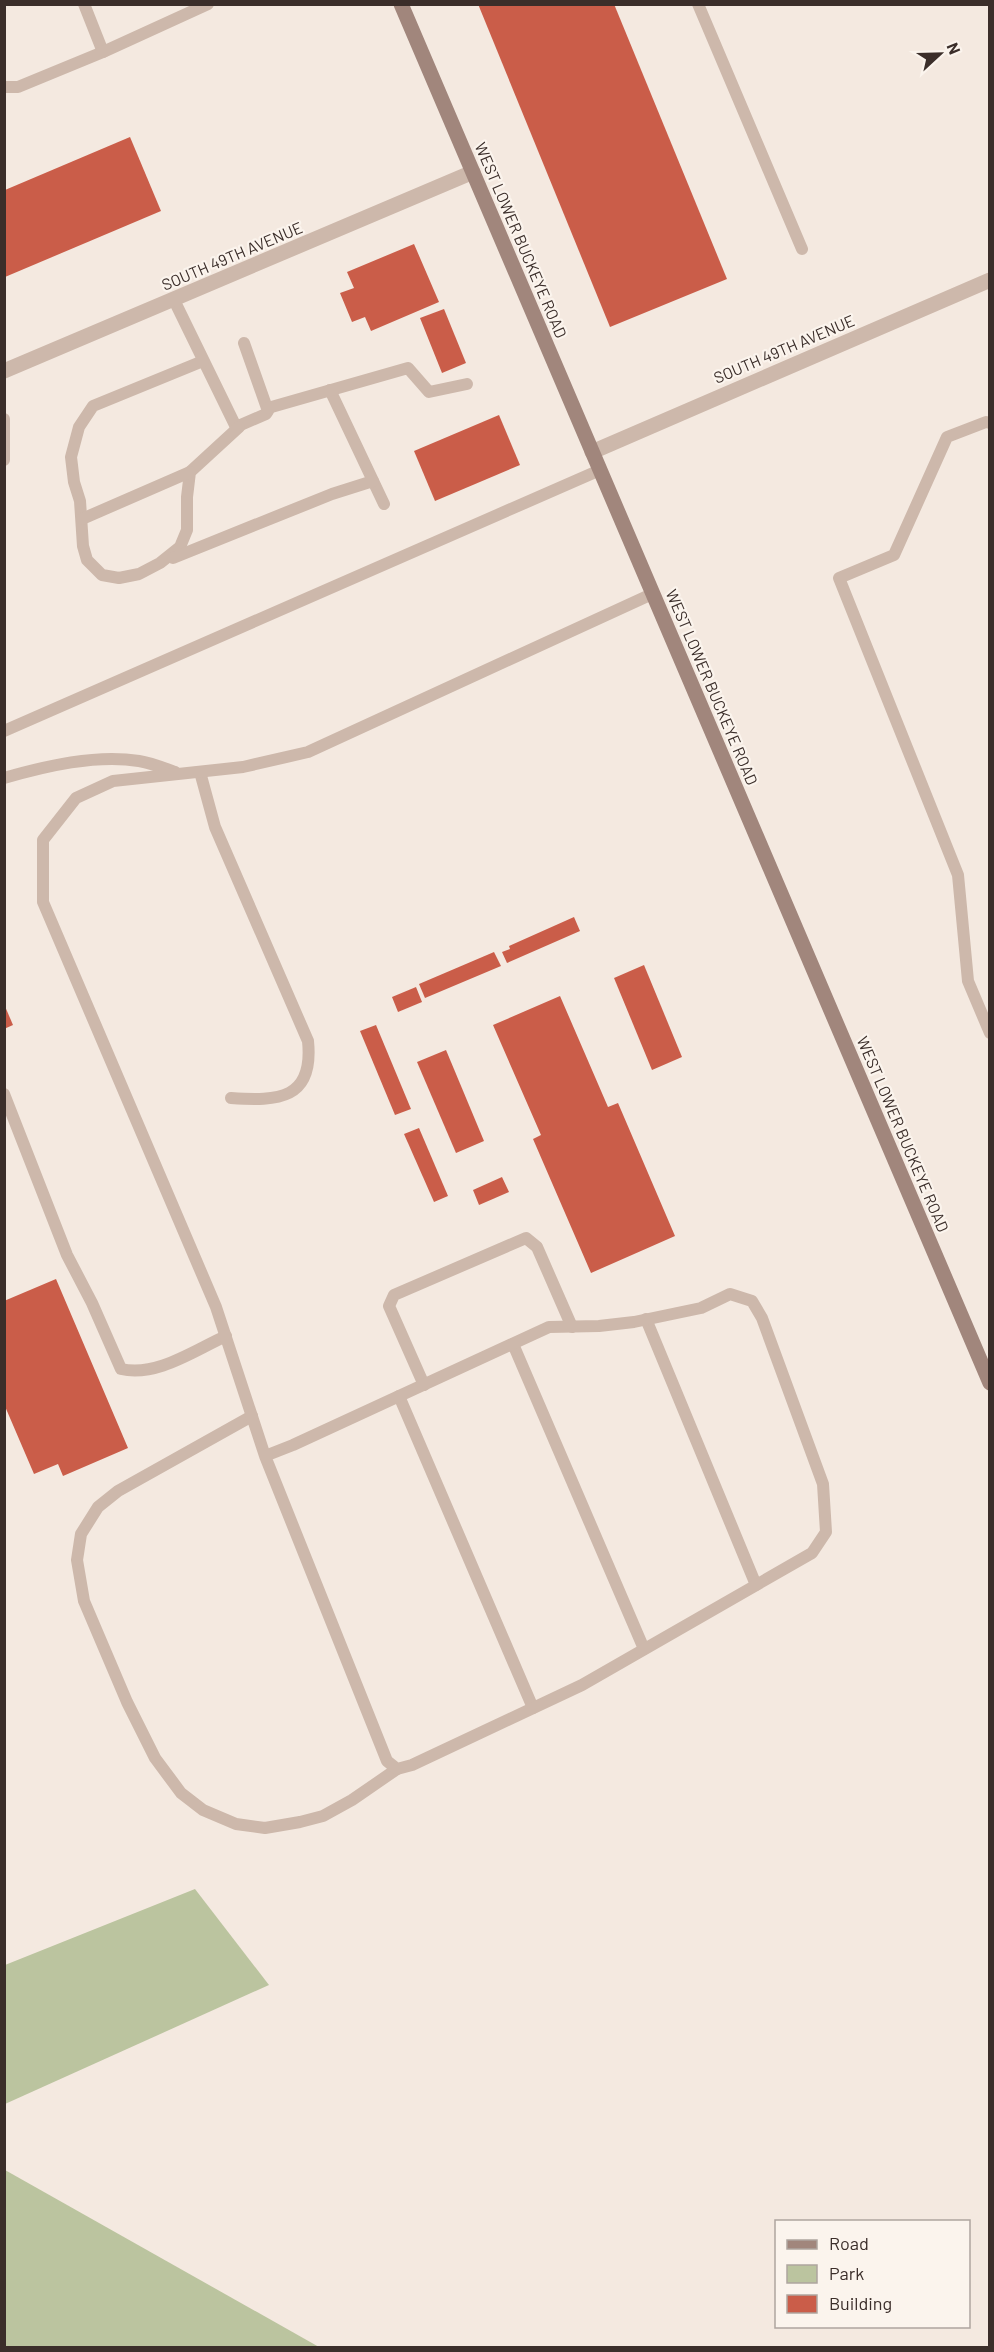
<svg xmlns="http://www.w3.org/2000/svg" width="994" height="2352" font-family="Barlow,sans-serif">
<rect width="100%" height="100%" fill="#f4e9e0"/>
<g fill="#bbc49f">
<path d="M 195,1889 L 269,1985 L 5,2104 L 5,1965 Z"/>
<path d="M 5,2170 L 319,2347 L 5,2347 Z"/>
</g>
<g fill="#ca5d49">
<path d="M 478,4 L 614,4 L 727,279 L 610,327 Z"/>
<path d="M 130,137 L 161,211 L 5,277 L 5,190 Z"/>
<path d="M 414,244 L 439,302 L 371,331 L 365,317 L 352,322 L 340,293 L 354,288 L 347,272 Z"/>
<path d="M 444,309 L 466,363 L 442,373 L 420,318 Z"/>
<path d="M 499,415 L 520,465 L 435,501 L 414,451 Z"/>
<path d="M 574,917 L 580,931 L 507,963 L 502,952 L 510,949 L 509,946 Z"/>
<path d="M 494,952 L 501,966 L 425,998 L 419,984 Z"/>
<path d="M 644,965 L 682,1057 L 652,1070 L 614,978 Z"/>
<path d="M 416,987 L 422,1002 L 398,1012 L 392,997 Z"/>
<path d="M 560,996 L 608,1107 L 618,1103 L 675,1236 L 591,1273 L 533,1139 L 541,1135 L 493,1025 Z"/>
<path d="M 4,1004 L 13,1025 L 4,1029 Z"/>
<path d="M 376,1025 L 411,1109 L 395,1115 L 360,1031 Z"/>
<path d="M 446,1050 L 484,1141 L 456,1153 L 417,1062 Z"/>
<path d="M 419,1128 L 448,1196 L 434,1202 L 404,1134 Z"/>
<path d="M 502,1177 L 509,1192 L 479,1205 L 473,1190 Z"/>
<path d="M 56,1279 L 128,1448 L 63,1476 L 58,1464 L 34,1474 L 4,1404 L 4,1301 Z"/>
</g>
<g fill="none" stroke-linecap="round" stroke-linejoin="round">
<g stroke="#cdb8ab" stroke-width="12">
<path d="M 84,4 L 103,52"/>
<path d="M 698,4 L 802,249"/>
<path d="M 4,87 L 18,87 L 103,52 L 208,4"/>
<path d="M 174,300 L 236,427 L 266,414 L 268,411 L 244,343"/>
<path d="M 203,361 L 93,406 L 79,427 L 71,457 L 74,482 L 80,501 L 83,546 L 87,560 L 102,575 L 119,578 L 139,574 L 160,563 L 180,547 L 187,530 L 187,497 L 190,472 L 239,427"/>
<path d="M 330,390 L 384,504"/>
<path d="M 268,408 L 408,368 L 429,392 L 467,384"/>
<path d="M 4,419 L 4,460"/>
<path d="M 990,423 L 986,422 L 947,437 L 894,555 L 839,578 L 958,875 L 968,981 L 990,1033"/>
<path d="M 82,519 L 190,472"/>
<path d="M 173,558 L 332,494 L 373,481"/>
<path d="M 4,731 L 600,470"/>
<path d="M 200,772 L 215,827 L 308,1041 C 314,1100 278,1101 231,1098"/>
<path d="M 4,778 C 46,766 96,754 139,761 C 151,763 164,768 175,772"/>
<path d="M 4,1094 L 67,1255 L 92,1303 L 121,1369 C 157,1377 193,1351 226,1336"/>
<path d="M 646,1319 L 756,1585"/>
<path d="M 513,1344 L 644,1649"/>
<path d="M 424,1385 L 389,1306 L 394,1295 L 526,1238 L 537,1247 L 572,1327"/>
<path d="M 399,1396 L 533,1708"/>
<path d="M 252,1416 L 118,1491 L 98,1507 L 81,1534 L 77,1560 L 84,1601 L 127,1702 L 155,1758 L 181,1793 L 203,1810 L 236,1824 L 265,1828 L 300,1822 L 323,1816 L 352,1800 L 397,1769"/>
<path d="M 265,1456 L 387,1761 L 397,1769 L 412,1765 L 582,1685 L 812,1553 L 826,1532 L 823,1484 L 762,1318 L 752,1301 L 730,1294 L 701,1308 L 634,1322 L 599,1326 L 549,1327 L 293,1445 L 265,1456 L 216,1307 L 43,902 L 43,840 L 76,798 L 113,781 L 243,767 L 308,752 L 652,594"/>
</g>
<g stroke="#cdb8ab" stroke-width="15">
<path d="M 4,371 L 473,172"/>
<path d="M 592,452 L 990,280"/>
</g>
<path stroke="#a1867c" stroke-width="15" d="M 401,4 L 990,1383"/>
</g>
<g text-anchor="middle" stroke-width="4.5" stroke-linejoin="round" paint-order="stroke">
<g font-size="16" fill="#3b2e2a" stroke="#fbf4ed">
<text transform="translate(521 240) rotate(67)" y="6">WEST LOWER BUCKEYE ROAD</text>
<text transform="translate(232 256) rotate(-23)" y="6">SOUTH 49TH AVENUE</text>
<text transform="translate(784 349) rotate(-23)" y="6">SOUTH 49TH AVENUE</text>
<text transform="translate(712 687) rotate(67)" y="6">WEST LOWER BUCKEYE ROAD</text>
<text transform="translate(903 1134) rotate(67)" y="6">WEST LOWER BUCKEYE ROAD</text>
</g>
</g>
<rect width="994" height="2352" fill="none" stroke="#3b2e2a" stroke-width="12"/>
<rect x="775" y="2220" width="195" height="108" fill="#fbf4ed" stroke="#aea59f" stroke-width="1.5"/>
<rect x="787" y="2240" width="30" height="9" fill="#a1867c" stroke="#aea59f" stroke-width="1.5"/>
<text x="829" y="2250" font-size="18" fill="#3b2e2a">Road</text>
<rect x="787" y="2265" width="30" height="18" fill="#bbc49f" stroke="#aea59f" stroke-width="1.5"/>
<text x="829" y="2280" font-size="18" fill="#3b2e2a">Park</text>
<rect x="787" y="2295" width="30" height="18" fill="#ca5d49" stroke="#aea59f" stroke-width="1.5"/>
<text x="829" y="2310" font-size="18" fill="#3b2e2a">Building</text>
<g transform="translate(940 54) rotate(68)" stroke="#fbf4ed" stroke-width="4.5" paint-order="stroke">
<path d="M0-4.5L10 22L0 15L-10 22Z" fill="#3b2e2a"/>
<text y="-9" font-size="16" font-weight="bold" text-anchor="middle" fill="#3b2e2a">N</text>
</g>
</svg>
